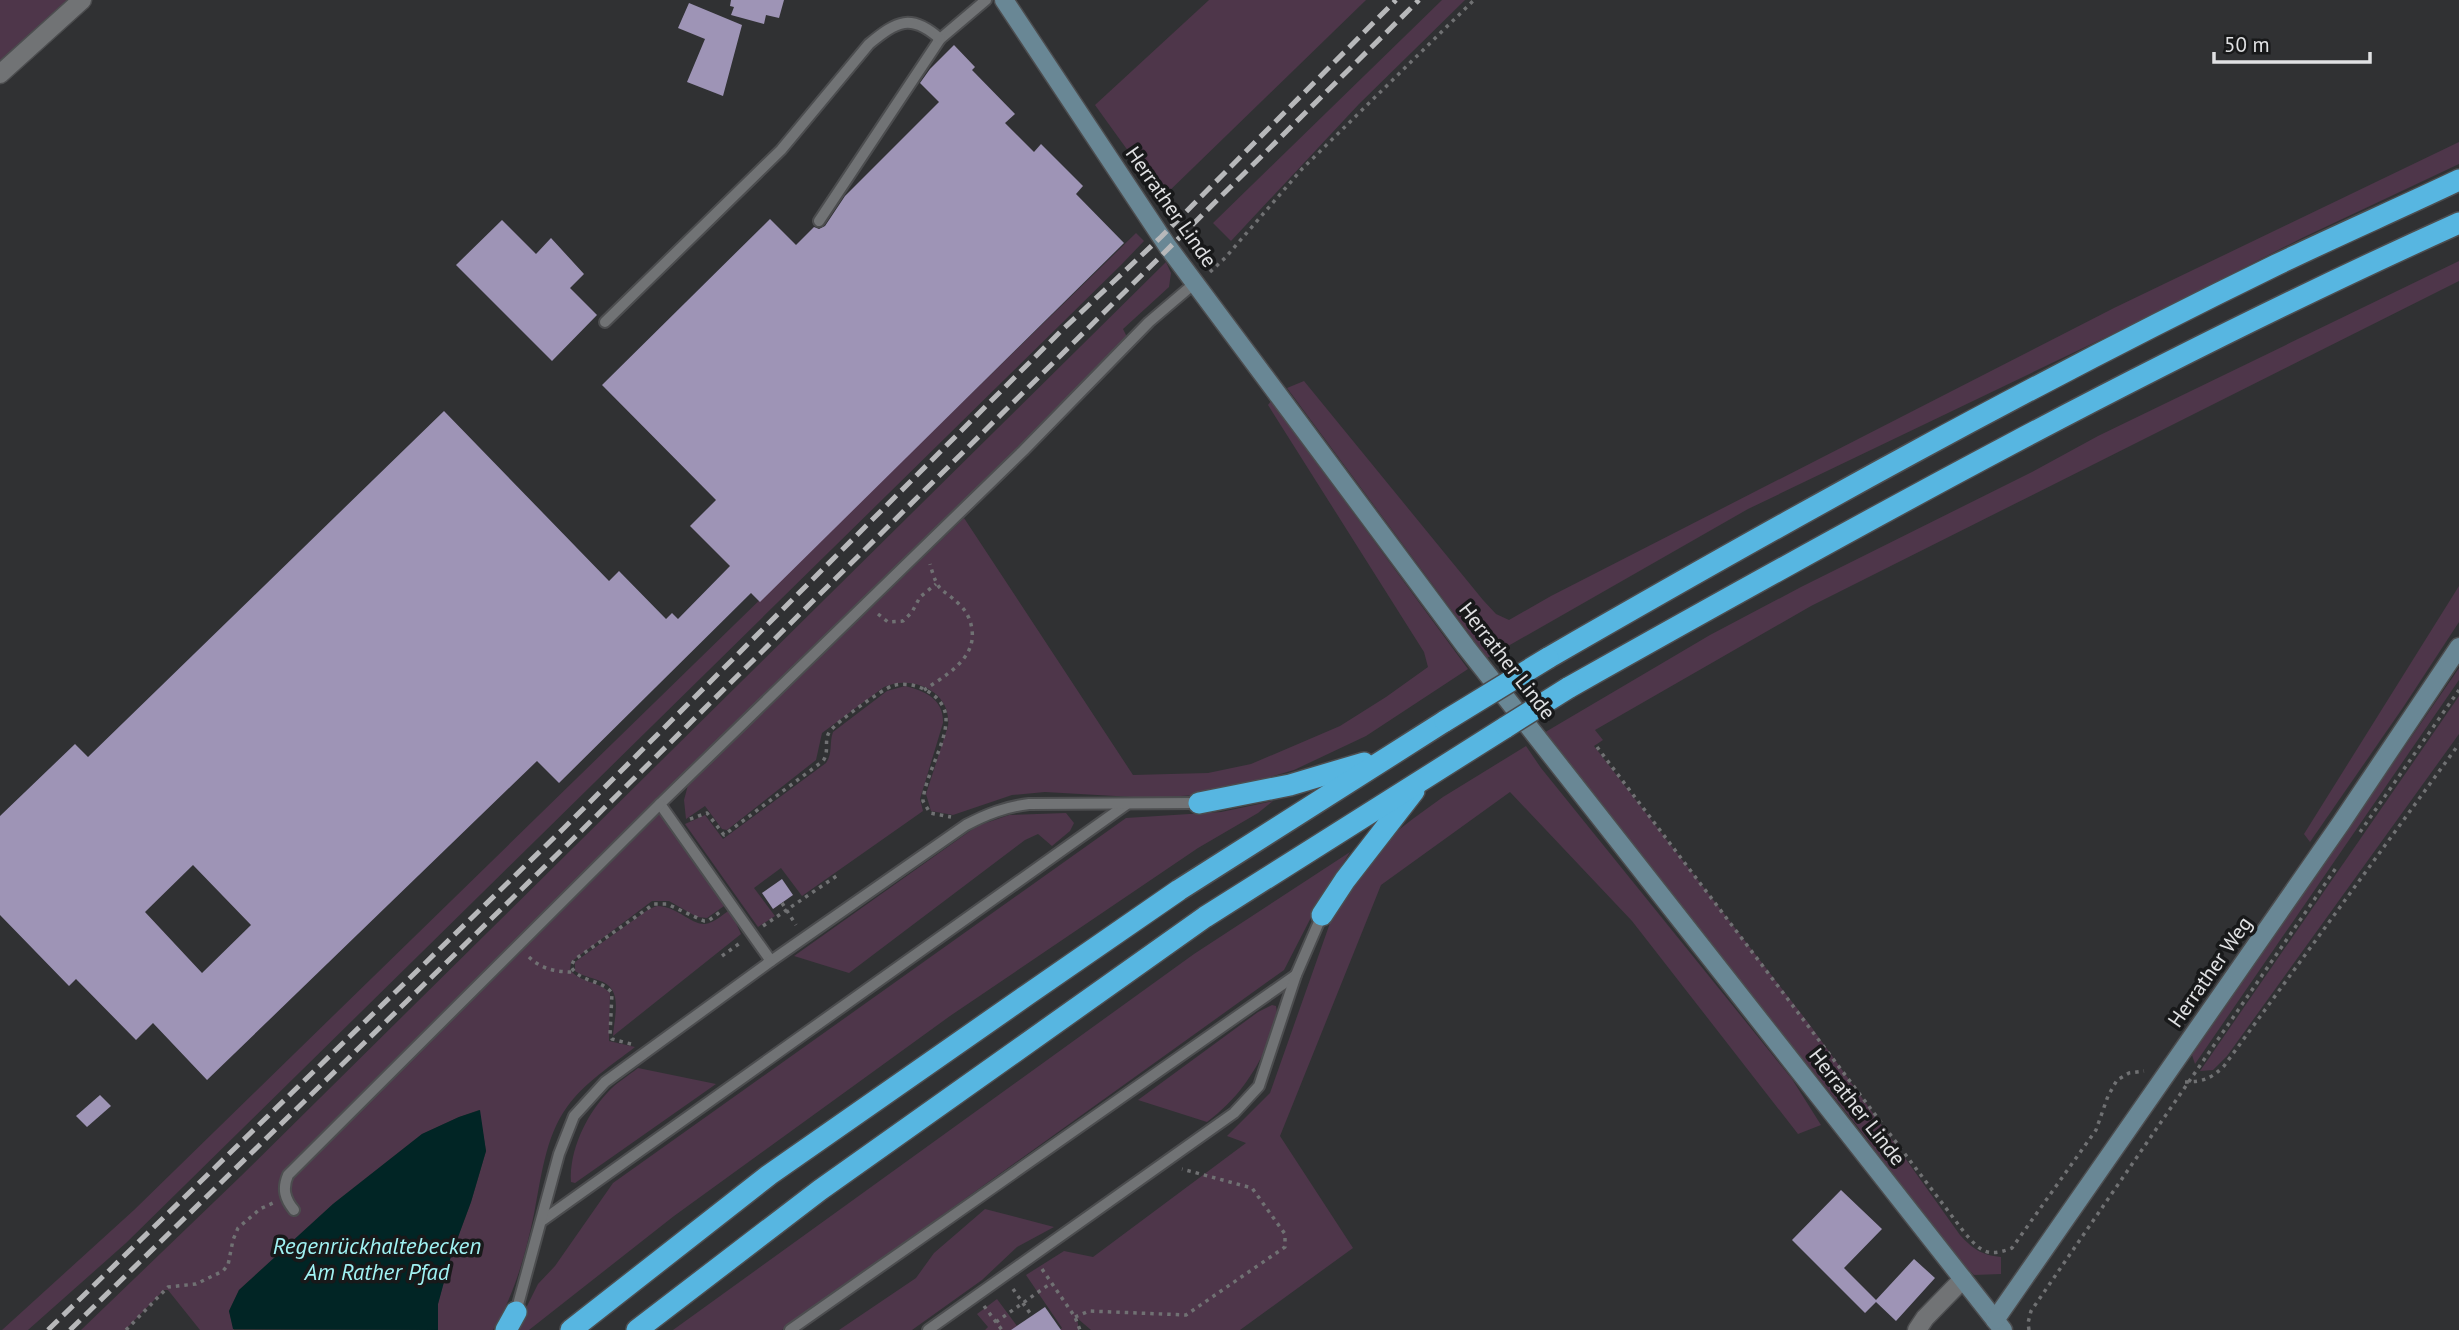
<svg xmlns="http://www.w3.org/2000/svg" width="2459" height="1330" font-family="'PT Sans',sans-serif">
<rect width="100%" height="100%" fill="#303133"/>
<g fill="#4e364a">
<path d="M 0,0 L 72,0 L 0,66 Z"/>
<path d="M 1209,0 L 1366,0 L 1162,198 L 1095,105 Z"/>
<path d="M 1442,0 L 1465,0 L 1359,104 L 1231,241 L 1213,223 Z"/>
<path d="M 2459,142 L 2459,164 L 2302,238 L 2127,327 L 1748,509 L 1487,658 L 1287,388 L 1304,381 L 1483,600 L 1496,614 L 1509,620 L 1551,596 L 2114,308 Z"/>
<path d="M 1136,233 L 1144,241 L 1121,265 L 126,1243 L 28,1330 L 2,1330 L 134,1210 Z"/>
<path d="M 2459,261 L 2459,281 L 1811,606 L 1595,730 L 1603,740 L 1594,746 L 1810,1025 L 1960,1235 C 1973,1249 1981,1255 2001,1257 L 2001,1274 L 1974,1275 L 1950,1251 L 1857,1126 L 1558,756 L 1542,734 L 1710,635 L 1801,587 L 2032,472 L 2098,436 Z"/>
<path d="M 1166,262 L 1171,273 L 1169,287 L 1123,329 L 1127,337 L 997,471 L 829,631 L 654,804 L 727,904 L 707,918 L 697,917 L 669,901 L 652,901 L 571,962 L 570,970 C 581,983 599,981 610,993 L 609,1041 L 635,1047 C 612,1065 584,1083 567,1107 C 545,1137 541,1179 534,1214 C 526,1253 514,1296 493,1330 L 438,1330 L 438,1304 L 451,1256 L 471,1202 L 486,1151 L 479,1110 L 459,1117 L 422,1134 L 333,1204 L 239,1290 L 229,1311 L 234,1330 L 200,1330 L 168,1290 L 164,1290 L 125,1330 L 81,1330 L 241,1176 Z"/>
<path d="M 1271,401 L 1468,669 L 1366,736 L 1294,770 L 1236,787 L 1197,795 L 1150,798 L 1045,792 L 1012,795 L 953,815 L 931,811 L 926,794 L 948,726 C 952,691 912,674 884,687 L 822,733 L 816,760 L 727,830 L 722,829 L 705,806 L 686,819 L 684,800 L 688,785 L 964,518 L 1133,775 L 1208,773 L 1251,764 L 1340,726 L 1386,697 L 1428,667 L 1424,652 L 1268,405 Z"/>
<path d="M 2459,586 L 2459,622 L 2404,706 L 2310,842 L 2304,834 Z"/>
<path d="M 2459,668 L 2459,680 L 2195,1064 L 2192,1055 Z"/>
<path d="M 905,686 C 926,691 944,700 943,723 L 920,799 L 923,811 L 802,896 L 781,868 L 754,888 L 775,916 L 758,927 L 685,824 L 705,815 L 723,839 L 826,763 C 833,753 829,743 833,732 L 887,691 Z"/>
<path d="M 2459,696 L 2459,734 L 2227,1056 L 2213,1070 L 2200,1071 Z"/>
<path d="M 1526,746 L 1541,768 L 1792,1079 L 1821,1125 L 1798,1134 L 1632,921 L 1510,792 L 1381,885 L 1280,1136 L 1353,1248 L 1240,1330 L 1091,1330 L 1077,1318 L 1079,1330 L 1059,1330 L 1062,1328 L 1026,1275 L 1064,1251 L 1093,1257 L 1246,1143 L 1227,1136 L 1270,1093 L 1330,923 L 1360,874 L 1392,835 L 1414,818 L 1443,797 Z"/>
<path d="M 1273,801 L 1258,813 L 1198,848 L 950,1016 L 674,1216 L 529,1330 L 515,1330 L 538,1284 L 555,1266 L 613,1183 L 1126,818 L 1221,812 Z"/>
<path d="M 1066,813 L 1074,823 L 1070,831 L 1052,846 L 1038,834 L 1025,840 L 849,973 L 794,956 L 977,826 L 1009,815 Z"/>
<path d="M 1350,852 L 1321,898 L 1284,970 L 782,1330 L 673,1330 L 1194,954 Z"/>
<path d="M 657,906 C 677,906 691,925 705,924 C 714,923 723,914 730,910 L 741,934 L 613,1036 C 614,1018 623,991 603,982 C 594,978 584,977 575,971 L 575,962 L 649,909 Z"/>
<path d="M 1272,1005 L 1276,1006 C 1279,1019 1273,1032 1268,1044 C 1252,1077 1237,1099 1207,1122 L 1138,1100 L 1258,1012 Z"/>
<path d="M 638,1068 L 716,1084 L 575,1183 L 571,1182 C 569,1151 586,1115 608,1092 C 616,1083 628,1076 638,1068 Z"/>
<path d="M 985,1209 L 1054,1227 L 1017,1247 L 982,1280 L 912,1330 L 839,1330 L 916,1278 L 934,1253 Z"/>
<path d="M 997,1299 L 1020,1330 L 985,1330 L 988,1327 L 977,1314 Z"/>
</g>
<path fill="#012525" d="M 480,1110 L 486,1151 L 471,1202 L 451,1256 L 438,1304 L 438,1330 L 233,1329 L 229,1311 L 239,1290 L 333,1204 L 422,1134 L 459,1117 Z"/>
<g fill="#9e94b6" fill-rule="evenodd">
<path d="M 731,0 L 784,0 L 779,18 L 766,15 L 764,24 L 731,15 L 734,7 L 730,6 Z"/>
<path d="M 689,3 L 742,25 L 723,96 L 687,82 L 705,39 L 678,28 Z"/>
<path d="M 954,45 L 975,67 L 972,70 L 1015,114 L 1005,123 L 1034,152 L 1041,144 L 1083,186 L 1076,194 L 1124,243 L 760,602 L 751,593 L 559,783 L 537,761 L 207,1080 L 153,1023 L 136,1040 L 76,979 L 69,986 L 0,915 L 0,816 L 75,744 L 88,757 L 444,411 L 609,581 L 619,571 L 666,619 L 672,613 L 678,619 L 730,566 L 690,526 L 716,500 L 602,385 L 770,219 L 796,245 L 814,227 L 819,229 L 825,226 L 845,196 L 939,102 L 920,83 L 930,69 ZM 193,865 L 251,925 L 202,973 L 145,912 Z"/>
<path d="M 502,220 L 536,254 L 551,238 L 584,274 L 570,288 L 597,315 L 552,361 L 456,265 Z"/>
<path d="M 782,879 L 793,895 L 773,909 L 762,893 Z"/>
<path d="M 100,1095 L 111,1106 L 87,1127 L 76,1116 Z"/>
<path d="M 1841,1190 L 1882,1229 L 1844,1268 L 1876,1300 L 1914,1259 L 1935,1278 L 1896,1321 L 1876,1302 L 1865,1313 L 1792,1240 Z"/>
<path d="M 1045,1307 L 1061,1330 L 1011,1330 Z"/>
</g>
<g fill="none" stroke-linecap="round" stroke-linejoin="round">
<g stroke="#4c4d4f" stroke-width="14">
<g id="lane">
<path d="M 819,221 L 940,39 L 986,0"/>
<path d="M 605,322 L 781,150 L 869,44 C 897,21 911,13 940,39"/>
<path d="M 771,961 L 660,804 L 1023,451 L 1149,322 L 1196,282"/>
<path d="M 294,1210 C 285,1199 282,1189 288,1175 L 660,804"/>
<path d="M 543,1220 L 1127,804"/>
<path d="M 516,1312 L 559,1154 L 574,1116 L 605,1082 L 771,961 L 966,825 C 987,814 1005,807 1029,804 L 1199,803"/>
<path d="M 790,1330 L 1296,975"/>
<path d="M 928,1330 L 1234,1113 L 1259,1086 L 1296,975 L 1322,915"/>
</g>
</g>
<g stroke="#4c4d4f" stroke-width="21">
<g id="street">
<path d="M 0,74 L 82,0"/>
<path d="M 1917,1330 L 1925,1318 L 1963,1279"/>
</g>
</g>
<g stroke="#4c4d4f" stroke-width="21">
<g id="secondary">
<path d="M 1004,0 L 1168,247 L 1466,647 L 2003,1330"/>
<path d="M 1995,1320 L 2341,823 L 2459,647"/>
</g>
</g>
<g stroke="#4c4d4f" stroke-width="24">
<g id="highway">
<path d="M 1548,658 C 1787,520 2028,386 2276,265 C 2336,236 2398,209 2459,180"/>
<path d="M 1568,688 C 1859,524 2153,361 2459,223"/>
<path d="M 1199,803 L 1290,785 L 1364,763"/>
<path d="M 1322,915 L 1345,880 L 1414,791"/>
<path d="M 506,1330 L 516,1312"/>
<path d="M 571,1330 L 769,1175 L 1027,995 L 1179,890 L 1445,721"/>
<path d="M 637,1330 L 820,1190 L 1205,917 L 1506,727"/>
</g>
</g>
<g stroke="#707173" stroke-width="3.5" stroke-dasharray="3.5 5" stroke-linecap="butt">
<path d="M 1210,272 L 1225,258 L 1302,169 L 1474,0"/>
<path d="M 878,614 L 888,622 L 903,621 L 912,612 L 920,597 L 936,584"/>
<path d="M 924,690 C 945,676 976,659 972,630 C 971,621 967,612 961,606 C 940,585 939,596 930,564"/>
<path d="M 1597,747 L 1964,1232 C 1980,1251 1987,1258 2012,1248 L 2096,1130 L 2108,1096 L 2117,1080 L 2129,1073 L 2144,1071"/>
<path d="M 690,819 L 707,813 L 724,835 L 823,761 C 830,751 823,740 830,731 C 838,721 881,690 892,686 C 913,679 945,694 946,718 C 947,743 925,775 923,801 L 930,813 L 951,817"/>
<path d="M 2360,832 L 2459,690"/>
<path d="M 782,903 L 796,925"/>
<path d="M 763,926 L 838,875"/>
<path d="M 722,956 L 740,943"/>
<path d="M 529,957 C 541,969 556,972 573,972"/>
<path d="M 631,1044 L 612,1039 L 610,1035 L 612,993 C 601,979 581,983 571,967 L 574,960 L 654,904 L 667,904 L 704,921 L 708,921 L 720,912"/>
<path d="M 2185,1082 C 2203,1082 2212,1078 2224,1066 L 2459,744"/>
<path d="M 1042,1269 L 1075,1317 L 1080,1330"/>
<path d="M 1013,1289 L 1032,1316"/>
<path d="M 984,1306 L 1002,1330"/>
<path d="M 1075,1317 L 1089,1311 L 1186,1315 L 1285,1247 L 1285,1234 L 1252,1188 L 1182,1169"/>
<path d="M 996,1322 L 1051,1283"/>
<path d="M 126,1330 L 168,1287 L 196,1284 L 223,1271 L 228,1265 L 233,1240 L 238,1228 L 260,1209 L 273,1203"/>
<path d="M 2029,1330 L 2028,1323 L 2031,1311 L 2338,865"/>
</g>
<use href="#lane" stroke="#717375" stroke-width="10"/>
<use href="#street" stroke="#717375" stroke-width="18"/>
<use href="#secondary" stroke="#698795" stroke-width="18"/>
<use href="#highway" stroke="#57b6e1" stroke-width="21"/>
<g stroke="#b7b8ba" stroke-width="5" stroke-dasharray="14 7" stroke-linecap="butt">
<path d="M 48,1330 L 563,829 L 1060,332 L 1161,237 L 1396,0"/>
<path d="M 70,1330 L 573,839 L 1419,0"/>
</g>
<g stroke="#4c4d4f" stroke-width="24" stroke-linecap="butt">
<g id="highway-bridge">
<path d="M 1445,721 L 1548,658"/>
<path d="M 1506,727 L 1568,688"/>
</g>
</g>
<use href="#highway-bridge" stroke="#57b6e1" stroke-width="21"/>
</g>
<g text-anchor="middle" stroke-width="7" stroke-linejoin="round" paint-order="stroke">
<g font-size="21" fill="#e0e1e3" stroke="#18191a">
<text transform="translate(1171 207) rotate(55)" y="7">Herrather Linde</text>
<text transform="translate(1507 661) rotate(52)" y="7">Herrather Linde</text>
<text transform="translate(2210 972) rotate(-55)" y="7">Herrather Weg</text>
<text transform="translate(1857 1107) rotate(52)" y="7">Herrather Linde</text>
</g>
<g font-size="23" font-style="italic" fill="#a0f2f3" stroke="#18191a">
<text x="377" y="1254">Regenrückhaltebecken<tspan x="377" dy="26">Am Rather Pfad</tspan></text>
</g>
</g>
<path d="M2214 52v10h156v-10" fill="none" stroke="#e0e1e3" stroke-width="3.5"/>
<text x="2224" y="52" font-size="21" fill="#e0e1e3" stroke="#18191a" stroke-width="5" paint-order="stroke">50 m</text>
</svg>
